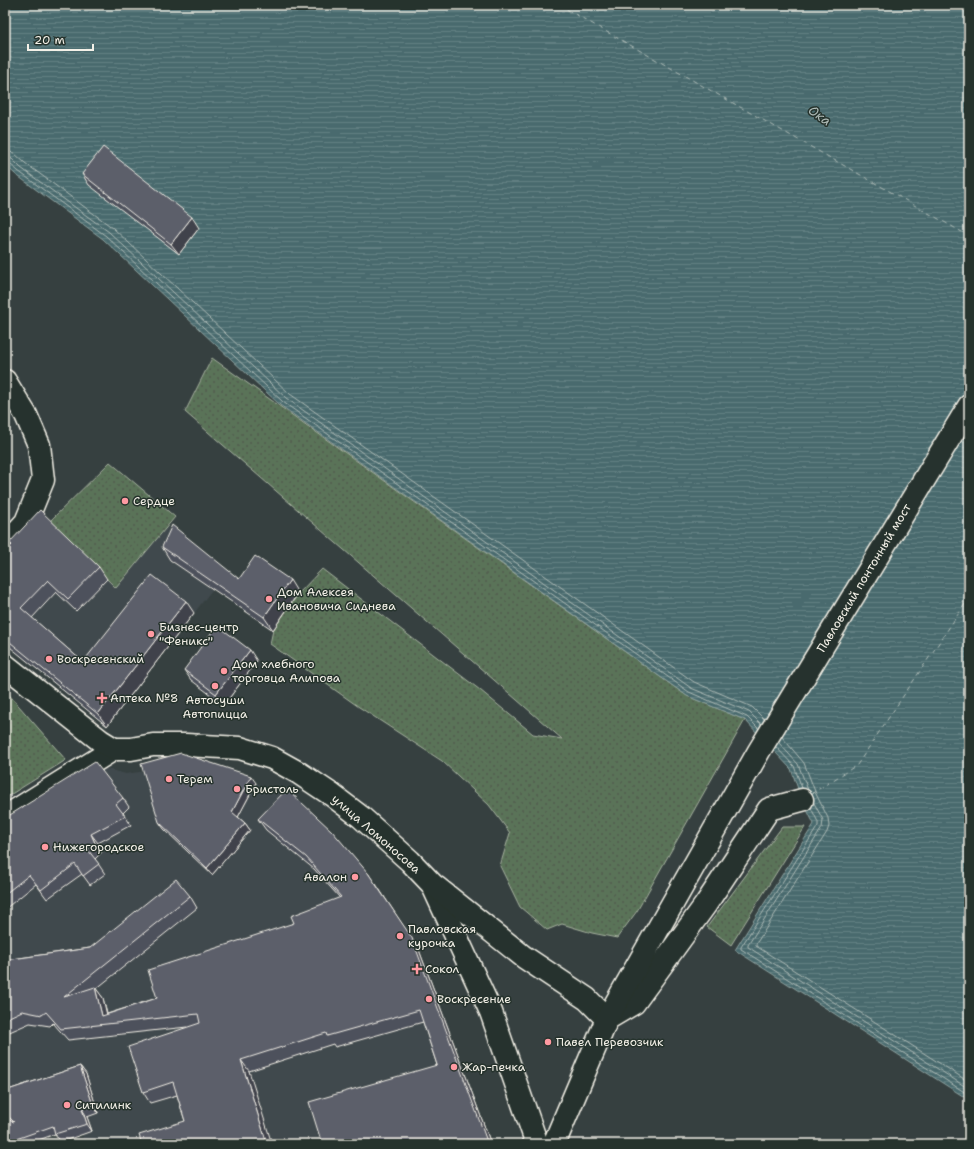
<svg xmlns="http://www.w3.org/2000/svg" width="974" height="1149" font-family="'Shantell Sans',sans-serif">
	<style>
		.built { fill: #41494d }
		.grass { fill: url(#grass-dots); stroke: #a7b2a0 }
		.water { fill: url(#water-rules); stroke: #8da19f }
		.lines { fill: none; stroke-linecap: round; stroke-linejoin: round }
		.shore { stroke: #afbbb7; stroke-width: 1 }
		.ferry { stroke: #afbbb7; stroke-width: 1; stroke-dasharray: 5 4; stroke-linecap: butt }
		.street-casing { stroke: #f4f1e8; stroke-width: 25 }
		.secondary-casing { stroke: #f4f1e8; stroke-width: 25 }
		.street { stroke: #26332d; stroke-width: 22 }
		.secondary { stroke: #26332d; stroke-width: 22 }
		.wall { fill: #4e515c; stroke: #f4f1e8 }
		.shaded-wall { fill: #40424b; stroke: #f4f1e8 }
		.building { fill: #5b5e6b; stroke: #f4f1e8 }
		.poi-dot { fill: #ff9aa2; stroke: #26332d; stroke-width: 1.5 }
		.labels { text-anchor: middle; stroke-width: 3; stroke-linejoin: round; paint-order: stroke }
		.poi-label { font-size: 12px; fill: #f4f1e8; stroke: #26332d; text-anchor: start }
		.street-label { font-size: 12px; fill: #f4f1e8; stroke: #26332d }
		.water-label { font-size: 13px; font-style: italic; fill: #afbbb7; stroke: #26332d }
	</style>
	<defs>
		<pattern id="grass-dots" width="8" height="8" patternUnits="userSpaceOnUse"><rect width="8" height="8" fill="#5a7358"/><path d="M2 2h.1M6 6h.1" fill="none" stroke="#515b4e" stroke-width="1.8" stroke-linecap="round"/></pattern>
		<pattern id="water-rules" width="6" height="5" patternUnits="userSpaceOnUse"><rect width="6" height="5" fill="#486b6e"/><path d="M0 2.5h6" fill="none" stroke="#638183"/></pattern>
	</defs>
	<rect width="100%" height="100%" fill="#364040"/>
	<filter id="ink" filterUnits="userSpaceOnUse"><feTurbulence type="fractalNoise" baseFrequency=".025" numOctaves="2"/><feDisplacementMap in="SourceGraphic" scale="8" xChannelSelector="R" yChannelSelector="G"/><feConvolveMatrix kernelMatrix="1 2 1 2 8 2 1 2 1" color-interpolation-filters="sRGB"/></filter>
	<g filter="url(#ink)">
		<!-- built -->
		<g class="built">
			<polygon points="49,522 116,588 167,527 225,573 107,726 5,644 5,569"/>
			<polygon points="99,767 126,774 146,771 256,783 283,795 339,842 376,884 419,950 450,1029 432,1035 467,1144 85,1144 82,1135 92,1131 87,1117 98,1113 5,1100 5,1034 30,1023 57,1027 95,1003 100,979 13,971 5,950 5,825"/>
		</g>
		<!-- grass -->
		<g class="grass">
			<polygon points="212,358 687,696 745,720 637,911 617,938 592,933 562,924 547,930 520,907 500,866 510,833 489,805 442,761 359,707 270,644 273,630 299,593 322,569 480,690 533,734 562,739 185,412"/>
			<polygon points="110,462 175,517 116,588 49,522"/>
			<polygon points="5,690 66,760 5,798"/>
			<polygon points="782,827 805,827 731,945 707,927"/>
		</g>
		<!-- water -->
		<polygon class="water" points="5,5 969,5 969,1100 735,950 814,824 802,800 791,769 745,720 687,696 280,405 103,239 15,174 5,165"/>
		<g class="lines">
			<!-- shore -->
			<g class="shore">
				<polyline points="5,151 14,153 25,163 113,228 290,394 694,682 752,707 764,719"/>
				<polyline points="5,157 12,159 21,168 109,232 286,398 691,688 749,712 761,724"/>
				<polyline points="5,162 9,163 18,171 106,236 283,402 689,692 747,717 759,729"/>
				<polyline points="782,737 804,763 816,794 828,818 829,826 827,832 756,944 756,946 969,1082"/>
				<polyline points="778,742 798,764 808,790"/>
				<polyline points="776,747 794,766 802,788"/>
				<polyline points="814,803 823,820 822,828 748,945 748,947 969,1089"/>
				<polyline points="811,808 818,822 818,826 741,947 741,949 969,1095"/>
			</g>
			<!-- ferry -->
			<g class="ferry">
				<polyline points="559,5 969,236"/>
				<polyline points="811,794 857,765 969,598"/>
			</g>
			<!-- street casing -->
			<g class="street-casing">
				<g id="street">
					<polyline points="5,381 26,415 39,445 43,480 26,522 5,545"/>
					<polyline points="5,817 114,749"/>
					<polyline points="607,1019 634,1003 706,904 769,809 802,800"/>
				</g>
			</g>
			<!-- secondary casing -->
			<g class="secondary-casing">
				<g id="secondary">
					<polyline points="5,665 101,741 114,749 131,749 153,745 186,745 240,748 272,758 299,773 332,795 361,817 410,861 432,884 491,1012 537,1144"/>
					<polyline points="436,887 524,957 587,999 607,1019"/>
					<polyline points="554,1144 607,1019 759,751 969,406"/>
				</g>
			</g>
			<!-- street -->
			<use href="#street" class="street"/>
			<!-- secondary -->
			<use href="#secondary" class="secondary"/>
		</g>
		<!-- wall -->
		<g class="wall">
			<polygon points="82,174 199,228 179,254 89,185"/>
			<polygon points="9,543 99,567 107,579 76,611 56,592 32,618 83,662 194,613 107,726 5,643 5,552 11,545"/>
			<polygon points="162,547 239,579 298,593 273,630 170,560"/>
			<polygon points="257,661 224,705 191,680 184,670"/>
			<polygon points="256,783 238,817 245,823 250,830 212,875 164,829 159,822"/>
			<polygon points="123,798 129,807 123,813 131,825 98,843 102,852 95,859 105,874 90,885 82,874 47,899 36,884 5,909 5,818"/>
			<polygon points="258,819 376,884 419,950 491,1144 322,1144 437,1065 423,1022 335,1047 333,1044 249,1071 185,1121 177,1095 150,1103 143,1092 187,1027 68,1040 53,1023 50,1026 30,1023 5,1034 5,960 90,948 190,896 197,908 96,989 103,998 107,1014 157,998 340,898 314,869 266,830"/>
			<polygon points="80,1066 86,1074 98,1113 87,1117 92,1131 61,1142 55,1134 28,1144 5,1144 5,1119 11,1121 5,1115 5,1091"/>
		</g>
		<!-- shaded-wall -->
		<g class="shaded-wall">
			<polygon points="192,217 199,228 179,254 171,244"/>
			<polygon points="290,580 298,593 273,630 264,617"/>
			<polygon points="186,601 194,613 107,726 98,714"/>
			<polygon points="250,650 257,661 224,705 216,694"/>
			<polygon points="251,776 256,783 237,819 232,812"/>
			<polygon points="245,823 250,830 212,875 207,868"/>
			<polygon points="91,834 98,843 102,852 95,843"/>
			<polygon points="368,873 419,950 491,1144 488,1144"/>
			<polygon points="95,987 103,998 109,1024 102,1016"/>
			<polygon points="241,1060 249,1071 272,1144 267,1144"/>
			<polygon points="80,1066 86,1074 98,1113 93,1105"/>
			<polygon points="82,1109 87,1117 92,1131 87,1124"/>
		</g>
		<!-- building -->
		<g class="building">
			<polygon points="103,147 192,217 171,244 82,174"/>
			<polygon points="40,510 99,567 68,599 48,580 21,608 83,662 152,575 186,601 98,714 5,638 5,552 12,545 9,543"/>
			<polygon points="172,525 239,579 255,556 290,580 264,617 162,547"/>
			<polygon points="217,625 250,650 216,694 184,670"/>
			<polygon points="181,753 251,776 232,812 245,823 207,868 159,822 141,764"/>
			<polygon points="95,762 123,798 116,804 125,816 91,834 95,843 88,850 99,864 83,876 75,864 41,890 29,875 5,894 5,818"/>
			<polygon points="287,789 332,831 368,873 412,938 488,1144 322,1144 309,1102 437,1065 419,1010 327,1036 326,1033 241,1060 267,1144 142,1144 139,1135 185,1121 173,1082 143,1092 128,1047 200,1023 198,1014 61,1029 46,1012 42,1015 22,1011 5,1019 5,960 90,948 176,879 190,896 64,997 95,987 102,1016 157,998 148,970 294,923 291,916 341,897 306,857 258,819"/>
			<polygon points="80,1066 93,1105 82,1109 87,1124 55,1134 53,1126 5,1143 5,1119 14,1122 5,1113 5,1091"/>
		</g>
	</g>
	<!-- markers -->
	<g class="poi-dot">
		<circle cx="125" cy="501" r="4"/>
		<circle cx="269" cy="599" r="4"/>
		<circle cx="151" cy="634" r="4"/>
		<circle cx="49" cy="659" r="4"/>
		<circle cx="224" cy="671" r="4"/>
		<circle cx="215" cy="686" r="4"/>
		<path d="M100 692h4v4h4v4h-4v4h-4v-4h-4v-4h4z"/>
		<circle cx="169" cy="779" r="4"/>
		<circle cx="237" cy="789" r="4"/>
		<circle cx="45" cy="847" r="4"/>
		<circle cx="355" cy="877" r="4"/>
		<circle cx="400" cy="936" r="4"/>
		<path d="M415 963h4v4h4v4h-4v4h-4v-4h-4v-4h4z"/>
		<circle cx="429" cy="999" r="4"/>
		<circle cx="548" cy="1042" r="4"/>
		<circle cx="454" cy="1067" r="4"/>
		<circle cx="67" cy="1105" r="4"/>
	</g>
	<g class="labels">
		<!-- poi labels -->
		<g class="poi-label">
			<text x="133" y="505">Сердце</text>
			<text x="277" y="596">Дом Алексея<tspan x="277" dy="14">Ивановича Сиднева</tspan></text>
			<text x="159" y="631">Бизнес-центр<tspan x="159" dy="14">"Феникс"</tspan></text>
			<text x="57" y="663">Воскресенский</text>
			<text x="232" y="668">Дом хлебного<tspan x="232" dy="14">торговца Алипова</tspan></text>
			<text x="110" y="702">Аптека №8</text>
			<text x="215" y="704" text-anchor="middle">Автосуши<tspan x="215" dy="14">Автопицца</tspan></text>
			<text x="177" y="783">Терем</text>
			<text x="245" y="793">Бристоль</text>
			<text x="53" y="851">Нижегородское</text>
			<text x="347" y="881" text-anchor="end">Авалон</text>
			<text x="408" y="933">Павловская<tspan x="408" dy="14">курочка</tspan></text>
			<text x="425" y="973">Сокол</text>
			<text x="437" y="1003">Воскресение</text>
			<text x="556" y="1046">Павел Перевозчик</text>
			<text x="462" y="1071">Жар-печка</text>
			<text x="75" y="1109">Ситилинк</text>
		</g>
		<!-- street labels -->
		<g class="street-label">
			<text transform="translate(864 578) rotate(-59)" y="4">Павловский понтонный мост</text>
			<text transform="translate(376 834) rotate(41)" y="4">улица Ломоносова</text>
		</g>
		<!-- water labels -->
		<g class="water-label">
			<text transform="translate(820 115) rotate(36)" y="5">Ока</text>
		</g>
	</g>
	<!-- margin -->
	<rect width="974" height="1149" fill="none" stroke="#26332d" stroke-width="20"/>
	<rect x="10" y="10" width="954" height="1129" fill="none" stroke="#f4f1e8" stroke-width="1.5" filter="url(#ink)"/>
	<!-- scale -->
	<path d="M28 44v6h65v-6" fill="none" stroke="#f4f1e8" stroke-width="2"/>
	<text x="34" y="44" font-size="12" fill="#f4f1e8" stroke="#26332d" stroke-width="3" paint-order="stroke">20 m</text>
</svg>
